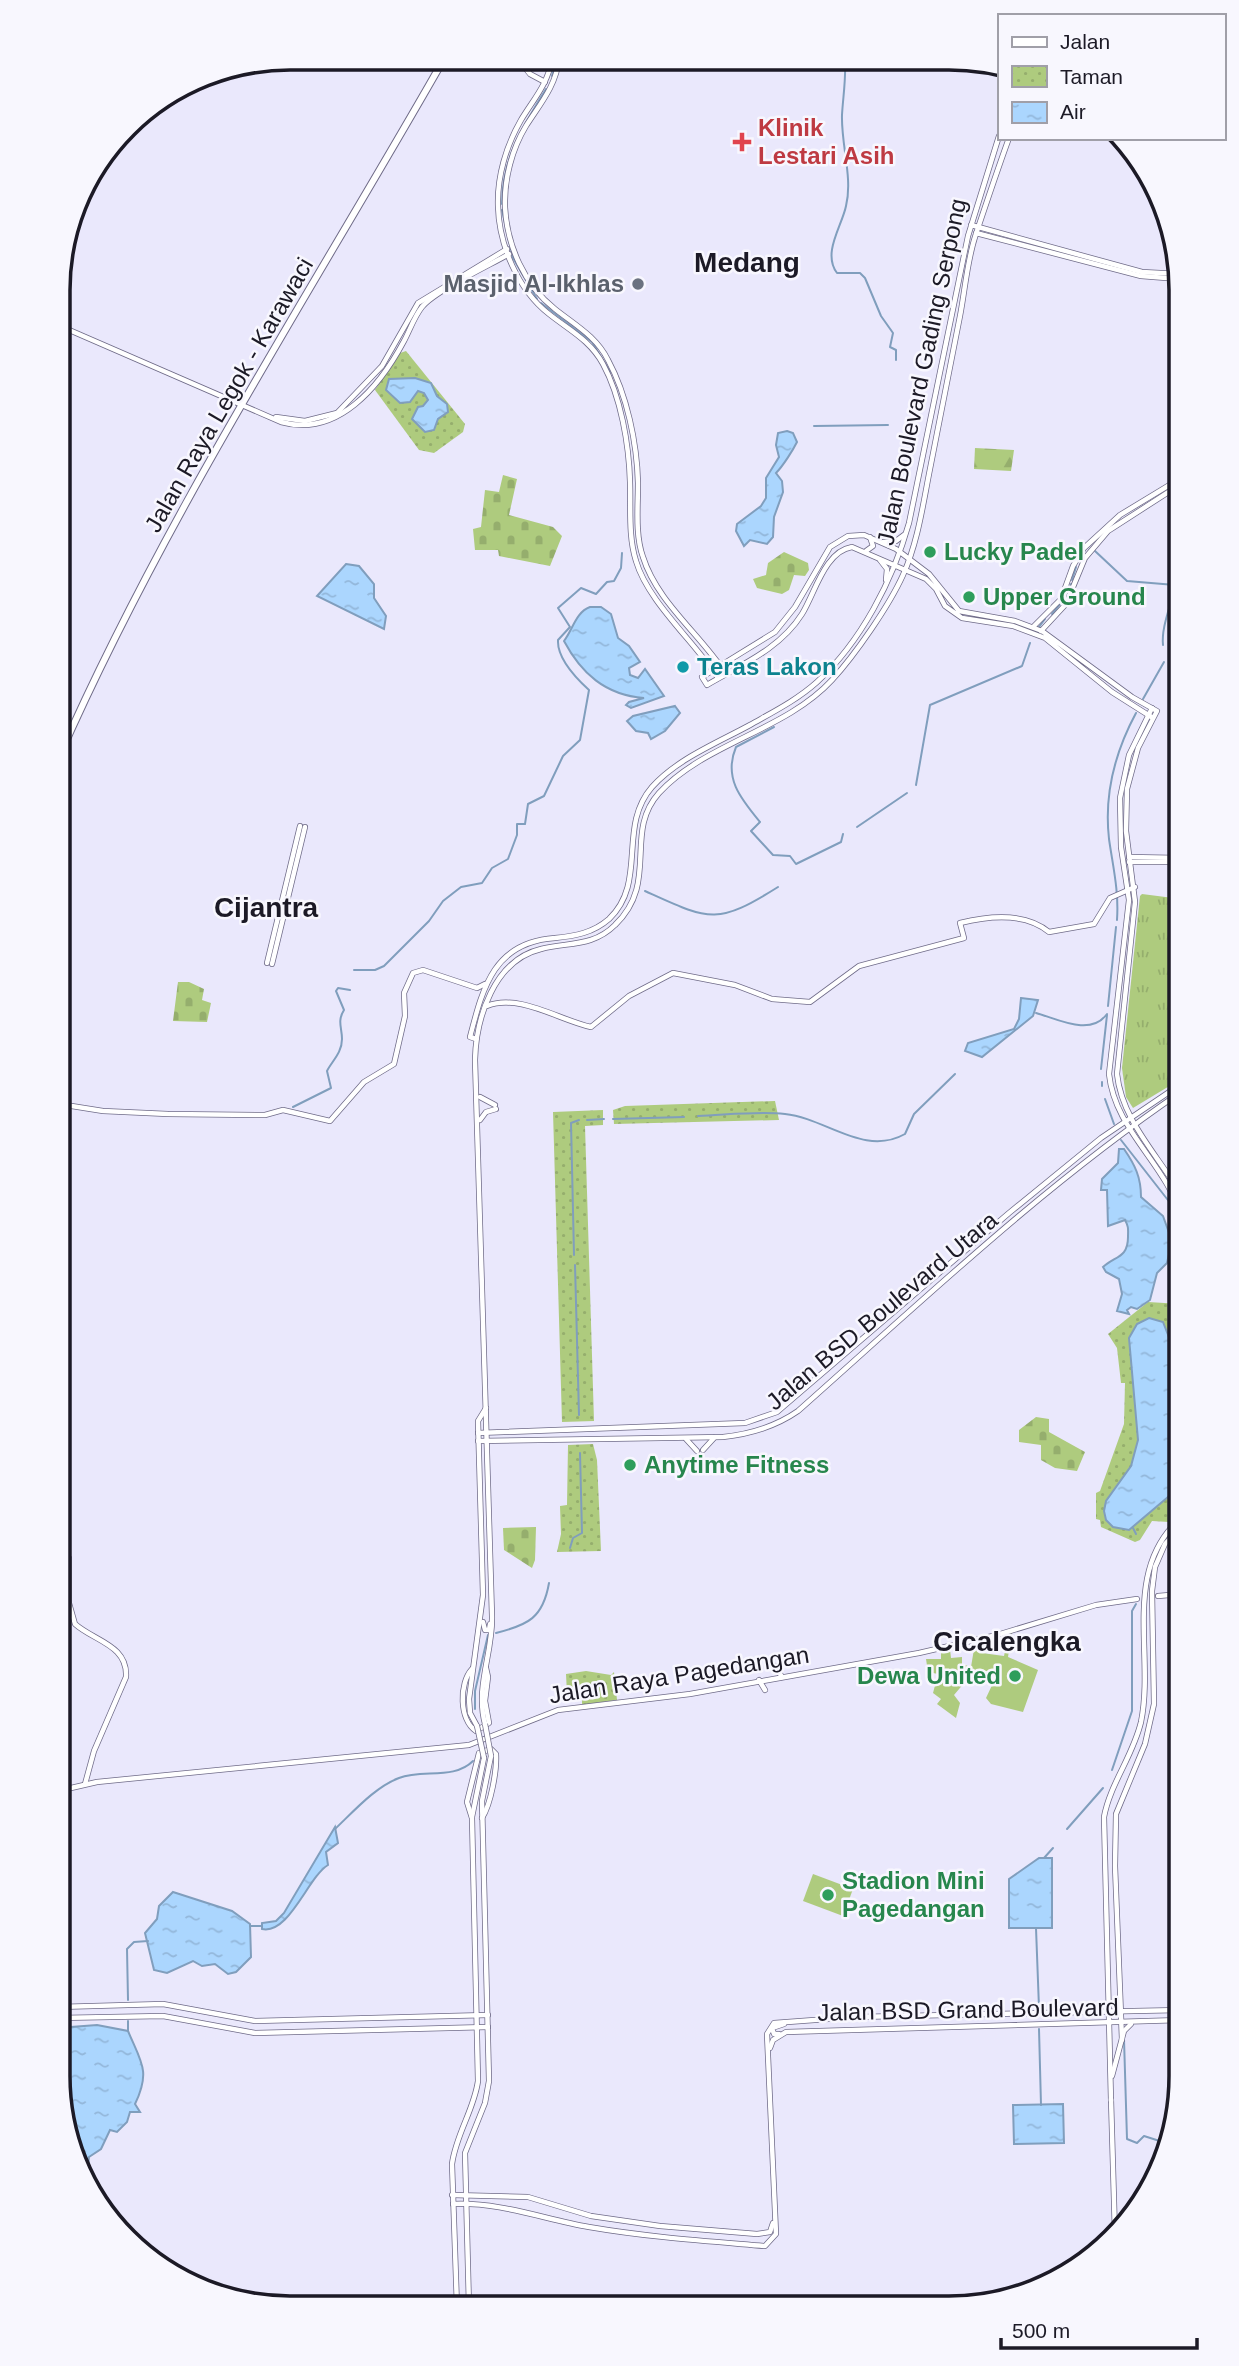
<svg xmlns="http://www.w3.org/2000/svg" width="1239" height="2366" font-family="Arial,sans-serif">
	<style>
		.grass { fill: url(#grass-tufts) }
		.forest { fill: url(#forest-firs) }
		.cemetery { fill: url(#cemetery-stones) }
		.park { fill: url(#park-dots) }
		.garden { fill: #aecb7e }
		.water { fill: url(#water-ripples); stroke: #809ebd; stroke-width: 2 }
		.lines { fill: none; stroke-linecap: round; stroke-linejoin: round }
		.stream { stroke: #809ebd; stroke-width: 2 }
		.secondary-casing { stroke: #6f6b88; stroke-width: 6 }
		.primary-casing { stroke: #6f6b88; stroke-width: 8 }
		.secondary { stroke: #fff; stroke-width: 4.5 }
		.primary { stroke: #fff; stroke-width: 6 }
		.secondary-bridge-casing { stroke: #6f6b88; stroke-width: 6; stroke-linecap: butt }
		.secondary-bridge { stroke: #fff; stroke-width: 4.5 }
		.health-dot { fill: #e0444e; stroke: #f8f7fe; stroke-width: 2.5 }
		.worship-dot { fill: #6b7280; stroke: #f8f7fe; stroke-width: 2.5 }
		.leisure-dot { fill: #2e9e5b; stroke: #f8f7fe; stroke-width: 2.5 }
		.culture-dot { fill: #0f9aa8; stroke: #f8f7fe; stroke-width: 2.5 }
		.labels { text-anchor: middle; stroke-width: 5; stroke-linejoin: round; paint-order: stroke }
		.health-label { font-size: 24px; font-weight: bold; fill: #be3a42; stroke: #f8f7fe; text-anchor: start }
		.worship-label { font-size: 24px; font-weight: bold; fill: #5b616d; stroke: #f8f7fe; text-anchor: end }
		.street-label { font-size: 24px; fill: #1c1a26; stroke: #f8f7fe }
		.leisure-label { font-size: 24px; font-weight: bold; fill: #27864d; stroke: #f8f7fe; text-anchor: start }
		.culture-label { font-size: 24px; font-weight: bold; fill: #0d838f; stroke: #f8f7fe; text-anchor: start }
		.quarter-label { font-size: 28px; font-weight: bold; fill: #1c1a26; stroke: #f8f7fe }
		.rim { fill: none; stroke: #1c1a26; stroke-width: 3.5 }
	</style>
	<defs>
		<pattern id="grass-tufts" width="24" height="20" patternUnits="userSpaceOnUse" patternTransform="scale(1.75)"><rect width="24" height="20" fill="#aecb7e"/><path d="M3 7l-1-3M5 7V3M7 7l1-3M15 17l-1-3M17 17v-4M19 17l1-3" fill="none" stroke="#95ae6d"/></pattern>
		<pattern id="forest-firs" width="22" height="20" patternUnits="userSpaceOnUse" patternTransform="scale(1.75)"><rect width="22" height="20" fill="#aecb7e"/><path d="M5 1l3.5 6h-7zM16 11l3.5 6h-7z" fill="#95ae6d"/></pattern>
		<pattern id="cemetery-stones" width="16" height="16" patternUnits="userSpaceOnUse" patternTransform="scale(1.75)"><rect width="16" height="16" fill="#aecb7e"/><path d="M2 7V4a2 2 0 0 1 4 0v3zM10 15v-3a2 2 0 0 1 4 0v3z" fill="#95ae6d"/></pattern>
		<pattern id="park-dots" width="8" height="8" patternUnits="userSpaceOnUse" patternTransform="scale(1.75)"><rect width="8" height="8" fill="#aecb7e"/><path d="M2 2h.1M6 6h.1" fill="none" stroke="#95ae6d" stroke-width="1.8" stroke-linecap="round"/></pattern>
		<pattern id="water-ripples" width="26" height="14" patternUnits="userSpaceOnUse" patternTransform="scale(1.75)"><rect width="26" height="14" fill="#abd6fe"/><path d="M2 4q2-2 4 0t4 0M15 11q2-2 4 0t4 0" fill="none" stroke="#93b7da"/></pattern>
	</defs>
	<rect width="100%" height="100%" fill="#eae8fc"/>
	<!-- grass -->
	<polygon class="grass" points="1142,894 1181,899 1181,1079 1133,1108 1126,1097 1122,1068 1140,896"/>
	<!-- forest -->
	<polygon class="forest" points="975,448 1014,450 1011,471 974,469"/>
	<!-- cemetery -->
	<g class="cemetery">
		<polygon points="503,475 517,479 509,515 553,527 562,536 550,566 499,556 498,550 475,550 473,529 481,527 485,490 499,492"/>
		<polygon points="784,552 808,563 809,570 805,576 794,575 789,590 782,594 757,588 753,579 766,575 768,563"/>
		<polygon points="178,982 189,982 204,989 202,1000 211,1003 207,1022 173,1021"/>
		<polygon points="1036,1417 1049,1419 1049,1432 1085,1452 1077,1471 1055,1468 1041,1460 1041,1445 1019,1442 1019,1430"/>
		<polygon points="536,1527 535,1560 532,1568 504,1550 503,1528"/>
	</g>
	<!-- park -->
	<g class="park">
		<polygon points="406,351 465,424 463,432 434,453 419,450 375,390 400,353"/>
		<polygon points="775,1101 779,1120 614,1124 613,1110 625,1106"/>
		<polygon points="603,1110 603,1125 585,1126 594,1421 562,1422 553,1112"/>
		<polygon points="1148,1302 1181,1304 1181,1511 1169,1522 1152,1521 1140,1540 1135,1542 1101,1527 1100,1520 1096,1519 1096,1493 1100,1491 1124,1424 1125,1383 1121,1383 1117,1348 1108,1334"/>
		<polygon points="593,1444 597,1460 601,1551 557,1552 561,1534 560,1506 567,1505 568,1445"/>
		<polygon points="586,1671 611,1675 614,1672 617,1700 582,1705 582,1695 567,1694 566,1674"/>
	</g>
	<!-- garden -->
	<g class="garden">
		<polygon points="1012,1632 1008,1657 1038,1670 1023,1712 991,1704 986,1698 994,1681 994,1674 983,1670 972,1671 968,1683 965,1682 954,1695 960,1703 956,1718 937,1704 941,1699 933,1693 938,1674 928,1672 926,1659 941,1659 941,1651 950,1649 951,1658 962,1657 962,1664 971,1667 975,1643 984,1641 982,1653 1004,1656 1009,1633"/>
		<polygon points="813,1874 853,1889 843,1916 803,1901"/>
	</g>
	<!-- water -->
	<g class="water">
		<polygon points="415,378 431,383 437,396 447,404 448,412 438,419 434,430 425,432 412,419 418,407 423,406 428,400 424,393 418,391 410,402 400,403 386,390 389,379"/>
		<path d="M787 431 793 433 797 442C793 450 783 466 776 473L782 481 783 492 774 517 773 537 767 544 750 540 744 546 736 531 737 524 761 506 766 498V478L779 457 776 445 778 433Z"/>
		<polygon points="346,564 359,566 374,584 374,598 386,616 384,629 317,596"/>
		<path d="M590 607H601L611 614 618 638 629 646 640 662 629 668 630 675 638 678 645 669 664 696 631 708 626 705 629 702 644 698C605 695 581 673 564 641 573 629 576 612 590 607Z"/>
		<polygon points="675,706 680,713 665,731 651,739 648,733 636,731 627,721 633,716"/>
		<polygon points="1021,998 1038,1000 1033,1016 982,1057 965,1051 968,1043 1014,1029 1019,1019"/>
		<path d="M1119 1149H1124C1135 1165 1141 1177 1141 1197L1163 1216 1172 1241 1167 1263 1157 1273 1150 1300 1137 1309 1131 1307 1127 1310 1129 1314 1117 1311 1122 1294 1119 1279 1106 1272 1103 1267C1115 1256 1128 1258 1128 1237 1128 1230 1129 1227 1125 1220L1108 1226 1107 1190H1101L1102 1179 1118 1163Z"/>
		<polygon points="1149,1318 1163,1322 1181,1368 1181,1486 1129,1530 1113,1527 1106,1520 1104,1511 1106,1501 1131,1466 1138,1440 1129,1338 1137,1324"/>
		<path d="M335 1827 338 1843 326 1852 328 1865C308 1877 289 1935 262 1929V1923L276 1921 284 1913Z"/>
		<polygon points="1039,1858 1052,1858 1052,1928 1009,1928 1009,1879"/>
		<polygon points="173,1892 232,1911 250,1924 251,1957 236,1972 228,1974 215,1964 202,1966 193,1961 167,1973 154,1970 145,1933 157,1919 159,1906"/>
		<path d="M97 2025 128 2031C141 2062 151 2071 135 2104L140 2112H130L127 2122 117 2132 110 2130 101 2149 89 2157 87 2176 70 2150 58 2076V2028Z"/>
		<polygon points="1063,2104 1064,2143 1014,2144 1013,2105"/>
	</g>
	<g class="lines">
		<!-- stream -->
		<g class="stream">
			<path d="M845 61C846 80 843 97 842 115 841 145 853 178 846 206 842 226 822 253 837 273H860L865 278 881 316 893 333 890 347 896 350V360"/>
			<polyline points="552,76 556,59"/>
			<path d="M502 204C502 158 523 127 546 89"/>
			<polyline points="502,210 513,258 537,299"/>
			<polyline points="541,303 592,342 610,372"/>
			<polyline points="814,426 888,425"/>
			<path d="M1095 551 1127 581 1175 585C1172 604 1161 626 1163 645"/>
			<polyline points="1072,580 1076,567"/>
			<polyline points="1069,588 1071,584"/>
			<polyline points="1052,614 1065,598"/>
			<polyline points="1039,627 1045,619"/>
			<polyline points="1143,699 1164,662"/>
			<path d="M774 727 736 747C723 778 741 799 760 822L751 831 773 855 790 856 796 864 841 842 843 834"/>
			<polyline points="916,785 930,705 1022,666 1030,643"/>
			<polyline points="857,827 907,793"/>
			<path d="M645 891C709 920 716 926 778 887"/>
			<path d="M1117 920C1119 891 1113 867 1109 839 1104 795 1115 752 1136 713"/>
			<path d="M354 970H375L384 966 429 921 443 901 461 887 482 883 492 868 508 859 517 835V824H525L528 804 544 796 563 756 580 740 589 690C577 679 557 658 558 640L570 627 558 608 581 588 596 594 607 582 614 581 621 568 622 553"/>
			<polyline points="1108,1006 1116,927"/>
			<path d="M1036 1013C1058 1019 1090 1037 1107 1014"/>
			<polyline points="1101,1069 1107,1015"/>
			<polyline points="1102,1082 1102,1086"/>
			<polyline points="1105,1099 1114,1124"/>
			<path d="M293 1107 331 1088 327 1071C332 1061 342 1053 342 1039 342 1028 337 1021 344 1010L336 991 338 988 350 990"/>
			<path d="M698 1116C726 1115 757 1111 785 1114 826 1118 864 1157 905 1134L914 1114 955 1074"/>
			<polyline points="613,1119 684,1117"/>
			<polyline points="587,1120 604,1119"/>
			<polyline points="1121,1140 1171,1204 1181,1291"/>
			<polyline points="574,1255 571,1123 579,1120"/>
			<polyline points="575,1265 579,1415"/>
			<polyline points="1133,1528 1136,1534"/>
			<polyline points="570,1548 573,1538 582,1533 580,1453"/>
			<path d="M496 1633C528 1625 543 1618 549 1583"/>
			<polyline points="475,1709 475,1691 488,1635"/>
			<polyline points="1112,1770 1132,1711 1132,1611 1136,1604"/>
			<path d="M335 1829C354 1811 375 1787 399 1778 423 1769 454 1780 473 1761"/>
			<polyline points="1067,1829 1103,1788"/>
			<polyline points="1044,1858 1053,1848"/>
			<polyline points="250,1926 262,1926"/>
			<polyline points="1036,1928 1039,2008"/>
			<polyline points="128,2000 127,1949 134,1942 148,1941"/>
			<polyline points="128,2021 128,2031"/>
			<polyline points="1039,2029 1041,2105"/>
			<polyline points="1124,2039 1127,2139 1137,2143 1144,2136 1169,2144"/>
		</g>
		<!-- secondary casing -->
		<g class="secondary-casing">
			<g id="secondary">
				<polyline points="518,59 530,74 545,82"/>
				<path d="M552 59C548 84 533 100 521 120 506 146 497 177 498 206 499 245 518 290 549 314 569 330 590 340 603 364 621 397 629 445 630 482 631 508 628 536 636 561 648 602 695 642 718 678"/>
				<path d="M559 59C556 86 540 104 526 126 512 149 504 179 505 207 507 245 524 285 555 309 575 325 596 336 608 360 627 395 637 443 638 483 638 507 635 535 643 557 657 602 701 635 726 674"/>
				<polyline points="971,225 1142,272 1179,274"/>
				<polyline points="976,233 1141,276 1179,279"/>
				<path d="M60 326 281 422C338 438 380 386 404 341 410 330 414 317 422 307 435 291 488 266 509 254"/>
				<polyline points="276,417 305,421 337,413 382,366 418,303 507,249"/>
				<polyline points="883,542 896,541 904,535"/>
				<polyline points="866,551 873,546 870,537"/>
				<polyline points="880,560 887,569 886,580"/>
				<polyline points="1033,627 1061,599 1073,566 1084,548 1120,515 1181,478"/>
				<polyline points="1041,631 1066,604 1085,558 1108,531 1181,484"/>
				<path d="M1152 708 1129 755 1120 798 1121 847 1129 900 1109 1074C1115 1131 1167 1164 1181 1217"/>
				<path d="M1153 718 1112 692 1045 638 1013 626 962 618 945 606 936 589 926 579 852 547C825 551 815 593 802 614 780 649 741 665 707 685L702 677 775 632 795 607 830 547 848 536 864 535 896 549 929 574 959 611 1015 621 1042 631 1132 697 1157 711 1138 748 1127 789 1126 831 1135 902 1117 1074C1122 1121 1159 1156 1181 1195"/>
				<polyline points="1129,857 1181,858"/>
				<polyline points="1129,862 1181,862"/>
				<polyline points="267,963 300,826"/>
				<polyline points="272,964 305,827"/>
				<path d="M487 1006C519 993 559 1020 591 1027L629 996 673 973 735 985 772 999 810 1002 859 966 964 938 960 923C988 916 1025 912 1049 932L1094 924 1110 898 1135 887"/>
				<path d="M476 1039 470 1037C483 987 494 942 555 938 575 936 593 933 609 919 648 882 617 827 652 787 677 759 717 743 750 725 773 712 797 700 817 682 861 642 893 580 909 523L968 236 999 136"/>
				<polyline points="480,1097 495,1105"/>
				<polyline points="59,1104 103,1111 168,1114 265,1115 283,1110 330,1121 364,1082 394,1064 405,1016 404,993 413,973 423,970 477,988 485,984"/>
				<polyline points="480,1120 486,1112 496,1109"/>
				<polyline points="478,1433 745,1423 777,1412 1009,1213 1101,1138 1181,1084"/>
				<polyline points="686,1439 697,1451"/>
				<path d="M478 1441 723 1437C751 1434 775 1427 798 1411 922 1301 1044 1185 1181 1092"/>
				<polyline points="703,1450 714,1438"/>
				<path d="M58 1554 69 1558V1603L75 1624C94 1641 128 1645 126 1677L94 1751 85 1784"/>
				<polyline points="1158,1596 1181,1594"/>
				<polyline points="483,1622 485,1630 489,1630 490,1624"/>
				<polyline points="775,1666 782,1677"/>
				<path d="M472 1669C459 1683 459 1720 476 1731L489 1723 485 1701 488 1677 486 1668"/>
				<polyline points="759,1680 765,1690"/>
				<path d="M485 1724C475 1687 493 1653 492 1616L475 1060C476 1018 494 960 541 949 568 942 593 947 615 925 660 882 623 833 659 793 705 743 785 731 832 680 855 655 889 606 903 575 918 542 923 504 930 469 940 418 950 367 960 316 965 290 967 262 975 237 986 204 997 171 1009 138"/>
				<polyline points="477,1726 470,1713 469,1699 483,1595 478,1421 486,1408"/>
				<polyline points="58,1791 97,1782 469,1745 558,1710 690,1694 919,1653 997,1635 1096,1605 1137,1599"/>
				<polyline points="472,1817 484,1758"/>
				<polyline points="58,2007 163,2004 255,2021 488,2015"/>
				<polyline points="58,2018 163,2016 255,2033 488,2027"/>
				<polyline points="779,2034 774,2034 772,2028 784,2024"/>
				<polyline points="1122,2040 1115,1866 1116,1814 1145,1744 1154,1704 1152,1591 1155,1567 1165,1544 1181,1527"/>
				<polyline points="770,2048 773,2040 786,2032 1181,2020"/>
				<polyline points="1112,2076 1124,2031 1131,2024"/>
				<polyline points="1111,2099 1115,2235"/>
				<path d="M1111 2101 1104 1817C1110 1784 1133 1756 1141 1722 1155 1654 1121 1570 1181 1518"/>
				<polyline points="452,2195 528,2197 591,2216 660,2226 757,2234 770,2232 773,2223"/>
				<path d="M453 2204C501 2202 543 2219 589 2227 647 2237 706 2241 765 2246L776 2234 767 2034 774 2023 855 2017 1181 2010"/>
				<path d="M457 2307 452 2164C456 2134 474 2110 478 2081L472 1818 467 1802 479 1753 491 1749 496 1754C497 1770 491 1804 482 1818"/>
				<polyline points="469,2307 465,2153 485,2103 489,2081 482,1801 491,1756"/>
			</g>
		</g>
		<!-- primary casing -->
		<g class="primary-casing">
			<path id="primary" d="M59 757C166 514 313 289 444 59"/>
		</g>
		<!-- secondary -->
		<use href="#secondary" class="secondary"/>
		<!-- primary -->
		<use href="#primary" class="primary"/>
		<!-- secondary-bridge casing -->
		<g class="secondary-bridge-casing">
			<g id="secondary-bridge">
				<polyline points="485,1724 491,1756"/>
				<polyline points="477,1726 484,1758"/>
			</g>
		</g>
		<!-- secondary-bridge -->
		<use href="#secondary-bridge" class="secondary-bridge"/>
	</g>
	<!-- markers -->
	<path class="health-dot" d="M738.5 131.5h7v7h7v7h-7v7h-7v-7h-7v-7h7z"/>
	<circle class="worship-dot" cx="638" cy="284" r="7"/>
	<g class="leisure-dot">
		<circle cx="930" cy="552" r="7"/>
		<circle cx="969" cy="597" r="7"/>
		<circle cx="630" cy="1465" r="7"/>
		<circle cx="1015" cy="1676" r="7"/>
		<circle cx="828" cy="1895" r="7"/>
	</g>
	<circle class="culture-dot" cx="683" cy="667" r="7"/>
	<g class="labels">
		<!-- health labels -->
		<g class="health-label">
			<text x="758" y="136">Klinik<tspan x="758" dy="28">Lestari Asih</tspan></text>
		</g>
		<!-- worship labels -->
		<g class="worship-label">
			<text x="624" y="292">Masjid Al-Ikhlas</text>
		</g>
		<!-- street labels -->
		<g class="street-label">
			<text transform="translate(922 372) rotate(-78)" y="8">Jalan Boulevard Gading Serpong</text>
			<text transform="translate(229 395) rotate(-60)" y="8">Jalan Raya Legok - Karawaci</text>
			<text transform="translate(882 1311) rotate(-40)" y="8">Jalan BSD Boulevard Utara</text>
			<text transform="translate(679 1675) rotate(-9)" y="8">Jalan Raya Pagedangan</text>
			<text transform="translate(968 2010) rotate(-1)" y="8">Jalan BSD Grand Boulevard</text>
		</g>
		<!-- leisure labels -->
		<g class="leisure-label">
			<text x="944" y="560">Lucky Padel</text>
			<text x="983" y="605">Upper Ground</text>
			<text x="644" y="1473">Anytime Fitness</text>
			<text x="1001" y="1684" text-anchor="end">Dewa United</text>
			<text x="842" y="1889">Stadion Mini<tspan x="842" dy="28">Pagedangan</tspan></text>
		</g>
		<!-- culture labels -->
		<g class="culture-label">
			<text x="697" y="675">Teras Lakon</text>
		</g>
		<!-- quarter labels -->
		<g class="quarter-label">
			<text x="747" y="272">Medang</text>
			<text x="266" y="917">Cijantra</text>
			<text x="1007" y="1651">Cicalengka</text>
		</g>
	</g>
	<!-- crop -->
	<path d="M0 0H1239V2366H0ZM290 70H949A220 220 0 0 1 1169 290V2076A220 220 0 0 1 949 2296H290A220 220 0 0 1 70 2076V290A220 220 0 0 1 290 70Z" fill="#f8f7fe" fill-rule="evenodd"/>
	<path class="rim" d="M290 70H949A220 220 0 0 1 1169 290V2076A220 220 0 0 1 949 2296H290A220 220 0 0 1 70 2076V290A220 220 0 0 1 290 70Z"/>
	<!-- legend -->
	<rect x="998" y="14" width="228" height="126" fill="#f8f7fe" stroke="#a09fa8" stroke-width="2"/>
	<rect x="1012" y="37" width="35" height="10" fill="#ffffff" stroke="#a09fa8" stroke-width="2"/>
	<text x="1060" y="49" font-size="21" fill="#1c1a26">Jalan</text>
	<rect x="1012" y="66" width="35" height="21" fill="url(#park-dots)" stroke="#a09fa8" stroke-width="2"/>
	<text x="1060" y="84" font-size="21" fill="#1c1a26">Taman</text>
	<rect x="1012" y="102" width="35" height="21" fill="url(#water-ripples)" stroke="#a09fa8" stroke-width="2"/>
	<text x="1060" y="119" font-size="21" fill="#1c1a26">Air</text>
	<!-- scale -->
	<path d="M1001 2338v10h196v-10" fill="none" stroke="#1c1a26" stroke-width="3.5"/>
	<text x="1012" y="2338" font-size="21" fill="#1c1a26" stroke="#f8f7fe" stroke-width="5" paint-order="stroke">500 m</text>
</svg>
